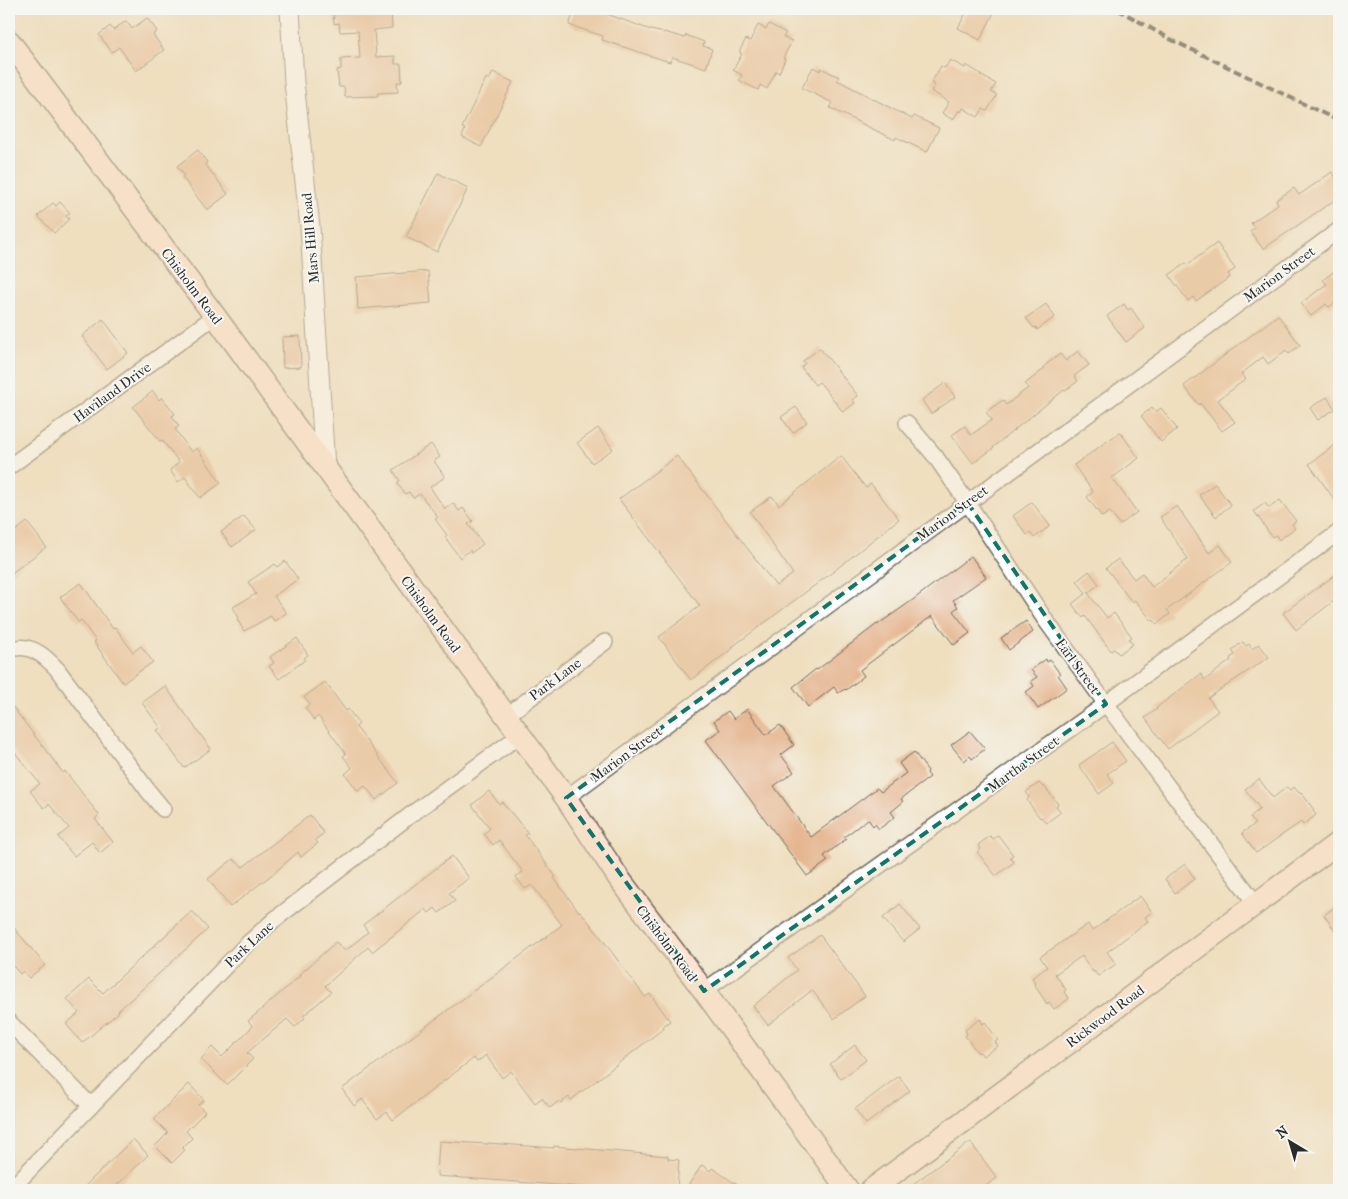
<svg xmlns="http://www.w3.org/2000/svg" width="1348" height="1199" font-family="'IM FELL French Canon',serif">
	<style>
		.building { fill: #e5b48d }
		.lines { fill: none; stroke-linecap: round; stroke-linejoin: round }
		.minor-casing { stroke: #706a5f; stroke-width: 18 }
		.tertiary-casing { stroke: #706a5f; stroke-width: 21 }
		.secondary-casing { stroke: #706a5f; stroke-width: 24 }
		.minor { stroke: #fff; stroke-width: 15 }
		.tertiary { stroke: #fff; stroke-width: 19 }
		.secondary { stroke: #fee3d2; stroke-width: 21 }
		.rail { stroke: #2b2b2b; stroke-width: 4; stroke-dasharray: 8 4; stroke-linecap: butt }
		.marked { fill: none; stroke: #0f766e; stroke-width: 4; stroke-dasharray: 10 6; stroke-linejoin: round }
		.labels { text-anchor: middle; stroke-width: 4; stroke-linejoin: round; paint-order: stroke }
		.street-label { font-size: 14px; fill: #2b2b2b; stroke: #f6f6f2 }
	</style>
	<rect width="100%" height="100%" fill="#f6f6f2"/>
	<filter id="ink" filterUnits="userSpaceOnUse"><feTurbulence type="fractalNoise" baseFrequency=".02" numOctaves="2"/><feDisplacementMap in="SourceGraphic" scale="10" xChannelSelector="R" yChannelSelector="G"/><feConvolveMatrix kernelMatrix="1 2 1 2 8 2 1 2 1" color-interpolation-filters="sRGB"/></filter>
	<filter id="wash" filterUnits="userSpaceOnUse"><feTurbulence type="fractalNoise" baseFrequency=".0096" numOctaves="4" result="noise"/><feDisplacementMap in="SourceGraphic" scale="20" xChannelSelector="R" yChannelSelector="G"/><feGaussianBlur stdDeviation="1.12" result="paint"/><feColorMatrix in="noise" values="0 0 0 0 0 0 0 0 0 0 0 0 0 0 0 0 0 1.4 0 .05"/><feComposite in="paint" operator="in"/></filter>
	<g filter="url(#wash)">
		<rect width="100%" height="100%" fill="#efdfbf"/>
		<g id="blocks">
			<!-- building -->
			<g class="building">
				<polygon points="333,9 391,9 392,28 374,30 376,57 395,56 395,64 401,64 402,82 397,82 398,92 378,93 378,96 345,97 344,87 339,87 337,70 341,69 341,59 360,58 358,31 340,32 339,23 334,24"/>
				<polygon points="575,9 606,9 604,13 651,30 664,33 664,32 685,38 686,35 704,42 703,46 712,49 706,68 672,57 670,62 602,40 603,36 569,25"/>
				<polygon points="968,9 996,9 980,40 958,28"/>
				<polygon points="147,18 157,31 153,35 164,50 136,71 119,47 112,52 99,35 110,26 113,30 126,21 132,29"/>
				<polygon points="769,24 786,33 783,37 792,41 783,58 785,59 779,73 776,71 767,89 760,85 758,90 739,80 742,75 733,70 742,54 740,53 740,50 746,39 750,41 758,25 766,29"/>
				<polygon points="950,60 965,68 966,65 981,74 980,75 996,84 991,92 997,95 987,111 983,109 978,117 963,108 961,112 959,110 953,120 942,113 949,102 931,91 935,85 931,83 941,66 945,68"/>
				<polygon points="813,67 820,71 821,68 839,77 837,80 912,119 914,116 939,128 927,152 896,137 895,140 830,108 833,103 802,88"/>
				<polygon points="493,72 513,82 481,147 462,137 465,129 462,128 486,78 489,80"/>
				<polygon points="198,150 207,162 205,164 228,194 207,210 182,177 184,175 177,166"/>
				<polygon points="1332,172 1339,182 1339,197 1263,249 1250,231 1255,228 1251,223 1278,204 1276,200 1294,188 1299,195"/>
				<polygon points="438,173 468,188 437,252 406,237"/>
				<polygon points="60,202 70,213 66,216 69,219 54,233 38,216 53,203 56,206"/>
				<polygon points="1217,243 1235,269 1228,274 1230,277 1196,301 1193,297 1188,301 1169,275 1186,263 1187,265"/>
				<polygon points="428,271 431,303 358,309 356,277"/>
				<polygon points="1333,272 1337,277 1339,275 1339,300 1329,307 1326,304 1311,316 1301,303 1327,284 1323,280"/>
				<polygon points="1046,304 1055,317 1037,330 1036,327 1034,328 1026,318"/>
				<polygon points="1124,304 1128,310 1131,308 1145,328 1126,342 1107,316"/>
				<polygon points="1278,315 1300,345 1289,354 1286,350 1268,364 1263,357 1241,374 1246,379 1218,400 1235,422 1222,431 1200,403 1199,405 1184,386"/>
				<polygon points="103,319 128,353 107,369 82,336"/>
				<polygon points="300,336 301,367 283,368 282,337"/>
				<polygon points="820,348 858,396 852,400 855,403 843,412 822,385 819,382 815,385 801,367 805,363 803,361"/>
				<polygon points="1078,351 1089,365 1074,376 1078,381 1065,391 1064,390 993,447 994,448 973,463 952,435 965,426 971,435 992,420 986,412 1003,400 1006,405 1028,388 1025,384 1045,368 1043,367 1060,354 1066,361"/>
				<polygon points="945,383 955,397 931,414 922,400"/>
				<polygon points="153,391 159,400 162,397 175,414 172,416 179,426 175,429 191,452 197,448 221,483 200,498 185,477 178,482 170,470 179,462 162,440 160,441 133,407"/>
				<polygon points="1327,397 1335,409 1318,420 1310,408"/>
				<polygon points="796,407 807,422 793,433 781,417"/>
				<polygon points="1152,408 1155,412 1161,408 1177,429 1161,442 1141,416"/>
				<polygon points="598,428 613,449 592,463 577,443"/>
				<polygon points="1120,432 1139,458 1112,478 1137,512 1120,525 1110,512 1102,517 1087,497 1093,492 1074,465"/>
				<polygon points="1339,442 1339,506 1309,464"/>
				<polygon points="431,444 440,457 434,461 445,477 430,487 445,509 453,503 459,511 463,508 473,521 468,524 483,544 471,553 470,550 460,558 445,537 447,535 435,519 438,517 420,494 413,498 409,492 405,494 397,483 400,481 393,470"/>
				<polygon points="677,456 776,586 793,574 750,512 772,496 779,505 841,456 866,488 871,484 899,519 834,571 732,647 733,648 691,680 659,637 700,606 619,499"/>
				<polygon points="1215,484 1231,505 1216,517 1199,495"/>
				<polygon points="1280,500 1296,521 1292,524 1295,528 1279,540 1276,535 1272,537 1254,511 1265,503 1269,508"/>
				<polygon points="1032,502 1050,526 1034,538 1030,532 1027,535 1013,516"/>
				<polygon points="1177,506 1209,553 1220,545 1232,562 1167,610 1170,614 1157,624 1153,620 1152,621 1135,600 1132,602 1106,568 1118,559 1134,579 1142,573 1152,587 1188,559 1160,517"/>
				<polygon points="244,516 256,530 232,547 221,532"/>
				<polygon points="27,522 46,547 9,575 9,536"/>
				<polygon points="971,556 986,577 953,600 958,607 953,611 970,633 954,645 932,616 860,670 864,676 846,690 845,689 838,693 834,687 808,707 793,687 816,669 817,670 877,624 877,625 910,602"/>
				<polygon points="285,561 298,579 274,596 286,613 274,621 271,616 244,631 237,619 239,618 233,607 256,594 248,582 275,564 277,567"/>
				<polygon points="1089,571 1099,584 1088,593 1107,618 1114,613 1132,637 1129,639 1133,644 1119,654 1114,649 1111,651 1085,616 1083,618 1072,604 1086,593 1077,581"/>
				<polygon points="1339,572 1339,597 1296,630 1283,613"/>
				<polygon points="81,583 113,629 115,627 133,652 141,646 153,662 123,683 94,642 96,641 81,620 78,622 60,597"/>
				<polygon points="1026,621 1033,632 1009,650 1001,638"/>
				<polygon points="297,638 308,655 304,658 305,660 279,679 269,666 274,663 270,657"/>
				<polygon points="1243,642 1246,646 1249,644 1252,649 1259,644 1269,657 1208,698 1218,711 1168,749 1145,718 1157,709 1156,708 1201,674 1205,680 1231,660 1230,658 1235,655 1232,650"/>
				<polygon points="1046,659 1047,662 1050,660 1060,674 1058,675 1067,688 1038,709 1026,692 1034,686 1031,681 1037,677 1031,670"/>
				<polygon points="325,682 346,711 348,709 359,724 356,727 398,783 376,800 365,786 358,791 345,774 352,768 343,756 346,754 318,716 314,720 305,708 310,704 304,697"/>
				<polygon points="165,686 211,749 184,768 157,730 161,728 142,703"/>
				<polygon points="9,702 63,773 65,771 99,815 95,819 113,842 100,853 92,842 74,856 58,837 69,828 49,804 44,808 30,791 40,784 9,745"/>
				<polygon points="747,709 766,735 780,725 794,745 781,755 794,772 774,786 811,837 877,788 881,792 906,773 899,763 914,752 928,771 927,773 930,777 901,799 903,802 891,812 895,817 879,829 875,824 873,826 868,819 844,837 846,839 824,856 828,861 807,876 706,740 720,730 714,721 728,711 734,719"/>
				<polygon points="970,731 985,749 972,759 970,756 964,761 951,745"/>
				<polygon points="1112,742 1126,761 1107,774 1114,783 1099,794 1079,765"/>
				<polygon points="1259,779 1273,798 1287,787 1290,790 1294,787 1299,793 1301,792 1314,810 1313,811 1316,815 1303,825 1301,822 1256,853 1242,833 1255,824 1250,817 1260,809 1245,789"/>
				<polygon points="1039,783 1043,787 1044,786 1058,804 1056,806 1061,812 1046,823 1041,817 1040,818 1027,800 1029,797 1026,792"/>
				<polygon points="489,791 499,804 502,802 528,833 525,835 556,877 554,878 579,912 580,911 602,939 645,997 650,994 670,1021 663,1026 664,1028 571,1100 569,1097 561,1103 559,1101 550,1108 542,1098 535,1103 511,1071 502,1078 486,1055 477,1062 474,1058 393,1120 387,1112 377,1119 362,1099 354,1106 342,1089 562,925 532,885 525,889 516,877 523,872 499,840 493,845 484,834 490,828 472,805"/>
				<polygon points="310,815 324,833 315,840 318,843 301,857 298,852 274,873 230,907 208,879 233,859 243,867"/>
				<polygon points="998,835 1013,855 1010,857 1014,862 996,876 977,852 981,849 978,845 990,836 993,839"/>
				<polygon points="452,856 469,878 449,893 455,901 439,913 435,908 429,913 426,909 372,952 368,947 325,986 331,992 303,1016 305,1018 295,1027 287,1019 247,1053 253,1059 227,1085 201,1059 212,1047 222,1057 253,1026 248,1021 300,976 299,975 336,942 345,951 368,932 363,925"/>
				<polygon points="1185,864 1195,879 1175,893 1165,879"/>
				<polygon points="1140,896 1152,912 1145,917 1148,921 1107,952 1116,964 1098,976 1094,971 1093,972 1082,956 1055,974 1066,990 1064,992 1069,999 1054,1009 1049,1002 1047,1004 1034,984 1035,983 1032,978 1047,967 1040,957 1088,924 1092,931"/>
				<polygon points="900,904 920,929 903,942 883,918"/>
				<polygon points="1339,904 1339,937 1324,915"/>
				<polygon points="192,911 208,929 118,1011 119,1012 82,1043 66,1024 79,1013 67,999 89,979 103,993"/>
				<polygon points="9,922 45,965 29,978 23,971 20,974 9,961"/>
				<polygon points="820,935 865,996 834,1019 812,990 768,1025 753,1006 797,970 788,958"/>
				<polygon points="980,1019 983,1024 985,1022 998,1040 995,1042 998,1046 983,1056 980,1052 978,1053 965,1036 967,1034 965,1030"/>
				<polygon points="855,1045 866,1060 841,1079 830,1064"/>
				<polygon points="899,1076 910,1091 866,1124 855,1109"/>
				<polygon points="189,1084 204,1100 198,1105 205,1112 186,1131 192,1138 182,1148 185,1150 172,1163 155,1146 168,1133 154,1119"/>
				<polygon points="133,1139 148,1155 112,1190 81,1190"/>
				<polygon points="439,1141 488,1144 488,1143 554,1148 554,1146 668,1156 668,1159 679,1160 677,1190 624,1190 437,1176"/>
				<polygon points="970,1142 997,1178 980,1190 905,1190"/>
				<polygon points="702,1165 710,1171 712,1168 745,1190 685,1190"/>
			</g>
		</g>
	</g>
	<g filter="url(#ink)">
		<use href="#blocks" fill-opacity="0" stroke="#706a5f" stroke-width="1"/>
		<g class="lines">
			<!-- minor casing -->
			<g class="minor-casing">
				<g id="minor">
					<polyline points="907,423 935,456 967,502 1044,618 1106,704 1256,904"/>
					<polyline points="9,467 215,316"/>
					<path d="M9 650C29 642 44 655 57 669L149 792 163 809"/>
					<polyline points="506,716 605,642"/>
					<polyline points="566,798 1339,230"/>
					<polyline points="704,991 1106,704 1339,532"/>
					<polyline points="9,1022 91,1106"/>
					<polyline points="10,1190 245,946 274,920 417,810 520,735"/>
				</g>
			</g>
			<!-- tertiary casing -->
			<g class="tertiary-casing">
				<polyline id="tertiary" points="290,9 294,82 310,227 325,468"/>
			</g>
			<!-- secondary casing -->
			<g class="secondary-casing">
				<g id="secondary">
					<polyline points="9,41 215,316 566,798 618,877 704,991 848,1190"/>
					<polyline points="871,1190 1339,842"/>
				</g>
			</g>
			<!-- minor -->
			<use href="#minor" class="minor"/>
			<!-- tertiary -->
			<use href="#tertiary" class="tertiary"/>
			<!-- secondary -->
			<use href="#secondary" class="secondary"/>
			<!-- rail -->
			<polyline class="rail" points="1117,9 1170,39 1339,121"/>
		</g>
	</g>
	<!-- marked area -->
	<path d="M0 0H1348V1199H0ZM967 502 1106 704 704 991 566 798Z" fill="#efdfbf" fill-opacity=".55" fill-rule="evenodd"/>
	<path class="marked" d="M967 502 1106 704 704 991 566 798Z"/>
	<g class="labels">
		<!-- street labels -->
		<g class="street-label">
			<text transform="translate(310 238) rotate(-95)" y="5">Mars Hill Road</text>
			<text transform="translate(1279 274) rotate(-36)" y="5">Marion Street</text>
			<text transform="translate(192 286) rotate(53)" y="5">Chisholm Road</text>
			<text transform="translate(112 392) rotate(-36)" y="5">Haviland Drive</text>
			<text transform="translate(952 513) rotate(-36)" y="5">Marion Street</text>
			<text transform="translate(431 614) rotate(54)" y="5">Chisholm Road</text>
			<text transform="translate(1078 666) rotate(54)" y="5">Earl Street</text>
			<text transform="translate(555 679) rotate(-37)" y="5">Park Lane</text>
			<text transform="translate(626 754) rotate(-36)" y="5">Marion Street</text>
			<text transform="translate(1023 764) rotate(-36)" y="5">Martha Street</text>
			<text transform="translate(667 943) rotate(53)" y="5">Chisholm Road</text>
			<text transform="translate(249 944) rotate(-43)" y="5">Park Lane</text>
			<text transform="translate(1105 1016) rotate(-37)" y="5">Rickwood Road</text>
		</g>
	</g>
	<!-- margin -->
	<rect width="1348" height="1199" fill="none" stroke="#f6f6f2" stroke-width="30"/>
	<!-- north arrow -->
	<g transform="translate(1290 1142) rotate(322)" stroke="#f6f6f2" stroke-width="4" paint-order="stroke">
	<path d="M0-4L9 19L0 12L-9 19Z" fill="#2b2b2b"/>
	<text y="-8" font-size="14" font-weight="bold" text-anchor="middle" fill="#2b2b2b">N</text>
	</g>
</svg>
